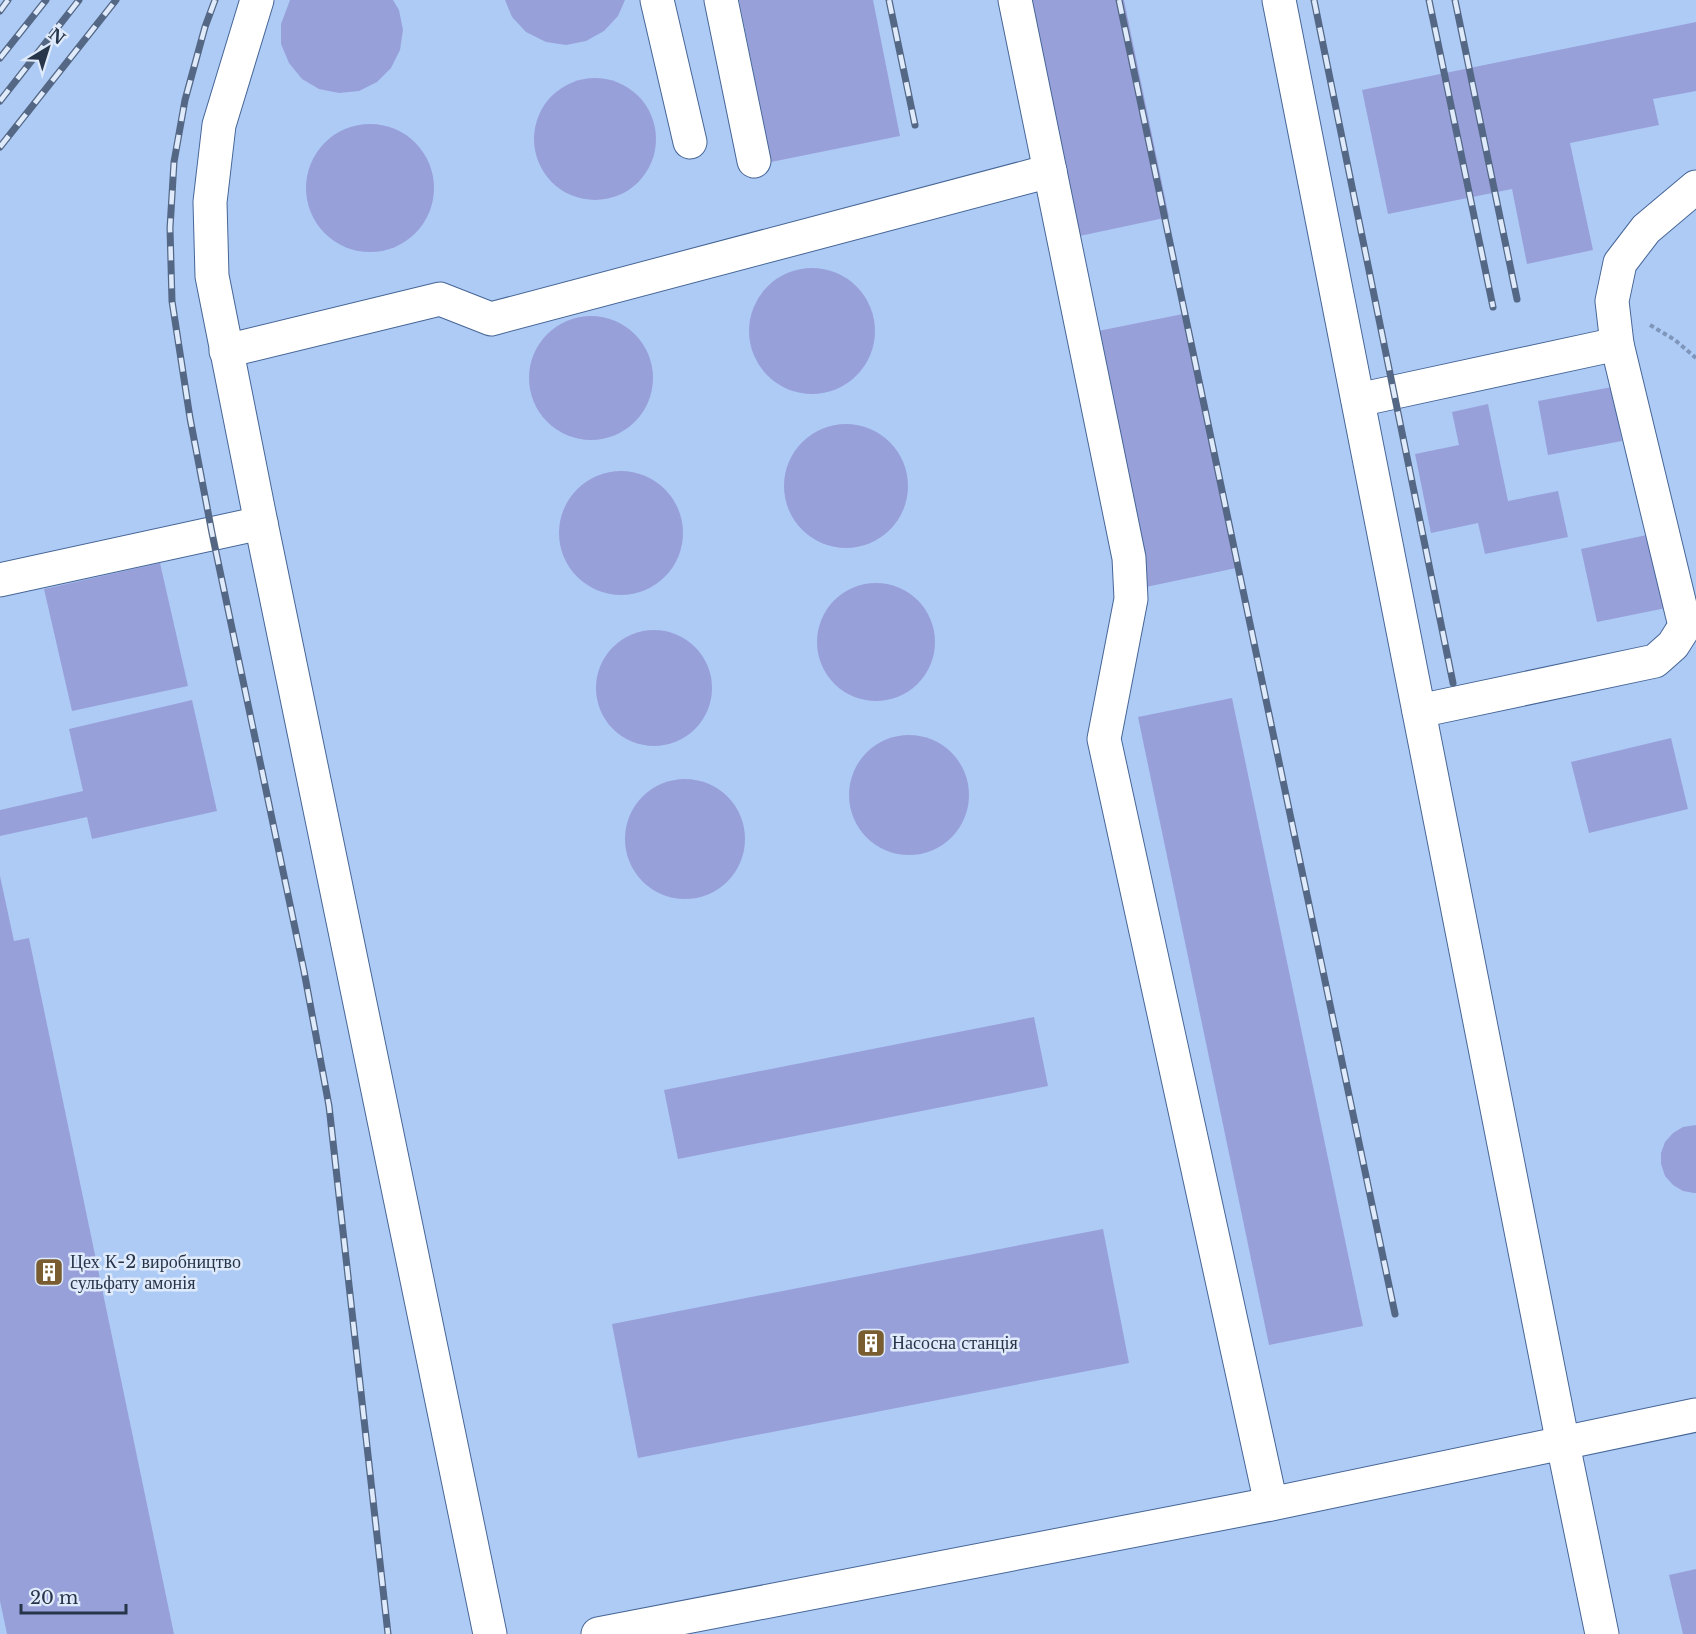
<svg xmlns="http://www.w3.org/2000/svg" width="1696" height="1634" font-family="'Libre Baskerville',serif">
	<style>
		.building { fill: #98a0da }
		.lines { fill: none; stroke-linecap: round; stroke-linejoin: round }
		.minor-casing { stroke: #466696; stroke-width: 35 }
		.path { stroke: #7f96ba; stroke-width: 4; stroke-dasharray: 4.5 3; stroke-linecap: butt }
		.minor { stroke: #fff; stroke-width: 33 }
		.rail-casing { stroke: #546885; stroke-width: 7 }
		.rail { stroke: #dfeafb; stroke-width: 4.5; stroke-dasharray: 14; stroke-linecap: butt }
		.labels { text-anchor: middle; stroke-width: 5; stroke-linejoin: round; paint-order: stroke }
		.poi-label { font-size: 18px; fill: #27354b; stroke: #dfeafb; text-anchor: start }
	</style>
	<rect width="100%" height="100%" fill="#aecbf6"/>
	<!-- building -->
	<g class="building">
		<polygon points="290,0 393,0 399,10 403,30 400,50 391,68 377,82 359,91 339,93 319,89 302,79 289,63 281,44 281,24"/>
		<polygon points="505,0 625,0 618,16 604,31 586,41 566,45 546,42 526,32 512,17"/>
		<polygon points="739,0 873,0 900,136 771,162"/>
		<polygon points="1026,0 1124,0 1169,217 1075,237"/>
		<polygon points="1696,22 1696,91 1653,99 1659,125 1570,143 1593,250 1527,264 1512,189 1388,214 1362,90"/>
		<circle cx="595" cy="139" r="61"/>
		<circle cx="370" cy="188" r="64"/>
		<circle cx="812" cy="331" r="63"/>
		<polygon points="1188,313 1241,567 1146,587 1093,332"/>
		<circle cx="591" cy="378" r="62"/>
		<polygon points="1612,387 1622,441 1548,455 1538,401"/>
		<polygon points="1488,404 1508,501 1558,491 1568,537 1485,554 1478,523 1431,533 1415,454 1459,445 1452,412"/>
		<circle cx="846" cy="486" r="62"/>
		<circle cx="621" cy="533" r="62"/>
		<polygon points="1656,533 1671,607 1597,622 1581,549"/>
		<polygon points="160,563 188,686 72,711 44,589"/>
		<circle cx="876" cy="642" r="59"/>
		<circle cx="654" cy="688" r="58"/>
		<polygon points="1232,698 1363,1326 1269,1345 1138,717"/>
		<polygon points="192,700 217,811 92,839 87,817 0,836 0,810 83,791 69,729"/>
		<circle cx="909" cy="795" r="60"/>
		<polygon points="1671,738 1688,809 1589,833 1571,762"/>
		<circle cx="685" cy="839" r="60"/>
		<polygon points="0,876 14,941 29,938 174,1634 7,1634 0,1601"/>
		<polygon points="1034,1017 1048,1086 678,1159 664,1090"/>
		<polygon points="1696,1125 1696,1193 1694,1193 1683,1191 1673,1185 1665,1176 1661,1164 1661,1153 1665,1142 1673,1133 1683,1127"/>
		<polygon points="1103,1229 1129,1363 638,1458 612,1324"/>
		<polygon points="1696,1569 1696,1634 1683,1634 1669,1575"/>
	</g>
	<g class="lines">
		<!-- minor casing -->
		<g class="minor-casing">
			<g id="minor">
				<polyline points="257,0 219,125 210,202 212,276 261,523 490,1634"/>
				<polyline points="657,0 690,142"/>
				<polyline points="721,0 754,161"/>
				<polyline points="1015,0 1129,558 1131,599 1104,739 1271,1504"/>
				<polyline points="1279,0 1563,1444 1602,1634"/>
				<polyline points="226,351 440,299 491,319 1050,171"/>
				<polyline points="1358,400 1617,344"/>
				<polyline points="0,580 261,523"/>
				<polyline points="1419,711 1655,661 1673,645 1685,626 1617,344 1612,301 1620,263 1646,229 1696,187"/>
				<polyline points="598,1634 1271,1504 1696,1415"/>
			</g>
		</g>
		<!-- path -->
		<polyline class="path" points="1650,325 1675,340 1696,358"/>
		<!-- minor -->
		<use href="#minor" class="minor"/>
		<!-- rail casing -->
		<g class="rail-casing">
			<g id="rail">
				<polyline points="215,0 205,27 185,100 174,162 170,228 172,301 190,418 212,533 304,971 329,1106 388,1634"/>
				<polyline points="889,0 915,125"/>
				<polyline points="1119,0 1395,1314"/>
				<polyline points="1314,0 1453,683"/>
				<polyline points="1429,0 1493,307"/>
				<polyline points="1455,0 1517,299"/>
				<polyline points="0,11 8,0"/>
				<polyline points="0,58 46,0"/>
				<polyline points="0,101 79,0"/>
				<polyline points="0,147 116,0"/>
			</g>
		</g>
		<!-- rail -->
		<use href="#rail" class="rail"/>
	</g>
	<!-- icons -->
	<defs>
		<g id="building-square" transform="scale(1.5)"><rect x="-9" y="-9" width="18" height="18" rx="4" fill="#795d30" stroke="#dfeafb"/><path d="M-4-6H4V6H1V3H-1V6H-4ZM-2.5-4.3h1.7v1.8h-1.7ZM.8-4.3h1.7v1.8H.8ZM-2.5-1h1.7V.8h-1.7ZM.8-1h1.7V.8H.8Z" fill="#fff"/></g>
	</defs>
	<g fill-rule="evenodd">
		<use href="#building-square" x="49" y="1272"/>
		<use href="#building-square" x="871" y="1343"/>
	</g>
	<g class="labels">
		<!-- poi labels -->
		<g class="poi-label">
			<text x="70" y="1268">Цех К-2 виробництво<tspan x="70" dy="21">сульфату амонія</tspan></text>
			<text x="892" y="1349">Насосна станція</text>
		</g>
	</g>
	<!-- north arrow -->
	<g transform="translate(48 48) rotate(38)" stroke="#dfeafb" stroke-width="4.5" paint-order="stroke">
	<path d="M0-4.5L10 22L0 15L-10 22Z" fill="#27354b"/>
	<text y="-9" font-size="16" font-weight="bold" text-anchor="middle" fill="#27354b">N</text>
	</g>
	<!-- scale -->
	<path d="M21 1604v9h105v-9" fill="none" stroke="#27354b" stroke-width="3"/>
	<text x="30" y="1604" font-size="18" fill="#27354b" stroke="#dfeafb" stroke-width="4.5" paint-order="stroke">20 m</text>
</svg>
